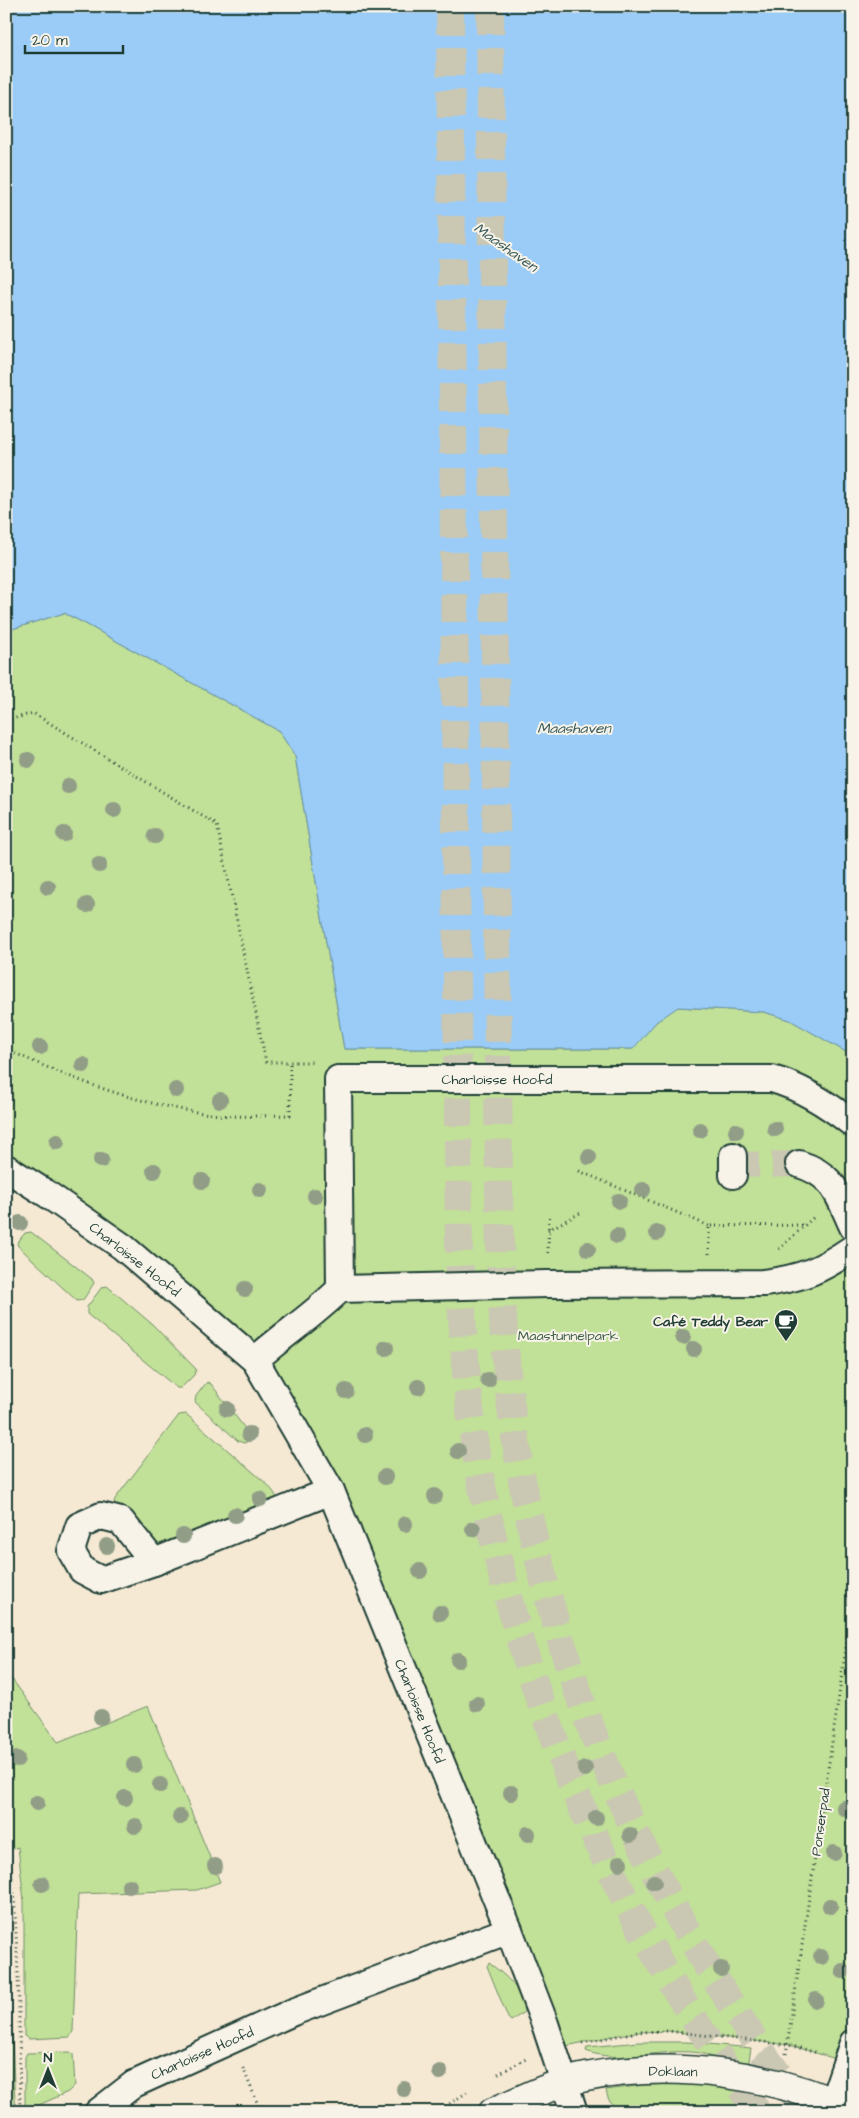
<svg xmlns="http://www.w3.org/2000/svg" width="859" height="2118" font-family="'Architects Daughter',sans-serif">
	<style>
		.green { fill: #c1e098; stroke: #708e66 }
		.water { fill: #9accf7; stroke: #6993a9 }
		.lines { fill: none; stroke-linecap: round; stroke-linejoin: round }
		.street-tunnel { stroke: #cac7b3; stroke-width: 26; stroke-dasharray: 26 13; stroke-linecap: butt }
		.highway-tunnel { stroke: #cac7b3; stroke-width: 28; stroke-dasharray: 28 14; stroke-linecap: butt }
		.street-casing { stroke: #1f3d34; stroke-width: 30 }
		.secondary-casing { stroke: #1f3d34; stroke-width: 31 }
		.path { stroke: #1f3d34; stroke-width: 3; stroke-dasharray: 1 4; stroke-linecap: butt }
		.street { stroke: #f7f3e8; stroke-width: 26 }
		.secondary { stroke: #f7f3e8; stroke-width: 28 }
		.tree { fill: #919d87 }
		.labels { text-anchor: middle; stroke-width: 4; stroke-linejoin: round; paint-order: stroke }
		.street-label { font-size: 14px; fill: #1f3d34; stroke: #f7f3e8 }
		.poi-label { font-size: 14px; font-weight: bold; fill: #1f3d34; stroke: #f7f3e8; text-anchor: end }
		.park-label { font-size: 14px; fill: #3f5e48; stroke: #f7f3e8 }
		.water-label { font-size: 15px; font-style: italic; fill: #385a5b; stroke: #f7f3e8 }
	</style>
	<rect width="100%" height="100%" fill="#f5e9d3"/>
	<filter id="ink" filterUnits="userSpaceOnUse"><feTurbulence type="fractalNoise" baseFrequency=".02" numOctaves="2"/><feDisplacementMap in="SourceGraphic" scale="10" xChannelSelector="R" yChannelSelector="G"/><feConvolveMatrix kernelMatrix="1 2 1 2 8 2 1 2 1" color-interpolation-filters="sRGB"/></filter>
	<g filter="url(#ink)">
		<!-- green -->
		<g class="green">
			<polygon points="64,613 82,622 279,731 295,756 344,1049 632,1049 656,1022 677,1007 764,1012 790,1020 853,1056 853,2053 846,2062 789,2045 668,2031 637,2032 613,2036 552,2049 331,1491 255,1360 6,1168 6,631"/>
			<polygon points="31,1232 92,1279 94,1283 83,1300 77,1301 18,1246 17,1243 25,1233"/>
			<polygon points="107,1286 152,1324 196,1369 194,1375 181,1388 177,1388 87,1314 87,1307 102,1287"/>
			<polygon points="207,1382 211,1384 253,1439 244,1443 238,1441 195,1402 196,1396"/>
			<path d="M186 1414 268 1485C275 1494 281 1499 274 1509L158 1546 113 1507 115 1499 179 1415Z"/>
			<polygon points="6,1671 58,1742 148,1706 220,1882 197,1890 78,1894 73,2031 70,2037 29,2039 24,2036 24,1901 18,1847 6,1852"/>
			<polygon points="6,1883 14,2085 16,2112 6,2112"/>
			<path d="M489 1963C504 1974 525 1991 524 2012L511 2021 508 2018 487 1966Z"/>
			<path d="M640 2042H687L751 2048 748 2067C742 2066 735 2066 729 2064 719 2061 710 2055 700 2053 663 2047 620 2065 586 2051L587 2047Z"/>
			<polygon points="70,2052 73,2054 75,2085 68,2092 28,2110 25,2107 25,2057 27,2053"/>
			<path d="M699 2084 744 2089 741 2110 701 2107 625 2112C613 2108 608 2102 606 2090L644 2085Z"/>
			<polygon points="793,2101 824,2112 790,2112 788,2107"/>
		</g>
		<!-- water -->
		<polygon class="water" points="6,6 853,6 853,1056 790,1020 764,1012 678,1007 656,1022 633,1049 344,1049 295,756 279,731 82,622 64,613 6,631"/>
		<g class="lines">
			<!-- street-tunnel -->
			<polyline class="street-tunnel" points="733,1165 799,1164"/>
			<!-- highway-tunnel -->
			<g class="highway-tunnel">
				<path d="M450 6 459 1251C462 1332 467 1413 483 1492 529 1717 620 1927 758 2112"/>
				<path d="M490 6 499 1191C500 1278 503 1364 517 1449 545 1633 613 1810 709 1969 739 2018 770 2067 808 2112"/>
			</g>
			<!-- street casing -->
			<g class="street-casing">
				<g id="street">
					<polyline points="733,1156 733,1175"/>
					<path d="M799 1164C835 1175 838 1195 853 1227"/>
					<polyline points="6,1168 47,1194 123,1247 255,1360"/>
					<path d="M340 1289 338 1079H772C801 1087 829 1105 853 1124"/>
					<polygon points="101,1516 121,1521 154,1562 101,1580 82,1570 71,1551 79,1526"/>
					<polyline points="154,1562 331,1491"/>
					<polyline points="833,2102 853,2043"/>
					<polyline points="98,2112 134,2084 293,2012 509,1930"/>
					<path d="M574 2112 545 2024 509 1930 331 1491 255 1360C283 1335 314 1315 340 1289L547 1284 764 1283C803 1278 821 1270 853 1248"/>
				</g>
			</g>
			<!-- secondary casing -->
			<g class="secondary-casing">
				<path id="secondary" d="M493 2112C523 2099 554 2083 586 2077 673 2060 773 2073 853 2111"/>
			</g>
			<!-- path -->
			<g class="path">
				<polyline points="6,721 33,713 217,825 266,1062 315,1062"/>
				<path d="M6 1049C77 1082 154 1111 233 1116 252 1117 271 1115 290 1115V1062"/>
				<polyline points="579,1171 709,1226"/>
				<polyline points="548,1230 580,1213"/>
				<polyline points="779,1249 815,1216"/>
				<polyline points="548,1253 549,1213"/>
				<polyline points="709,1254 709,1226 806,1225"/>
				<path d="M6 1843C13 1873 15 1904 16 1935 20 1994 19 2053 20 2112"/>
				<polyline points="582,2043 637,2032 668,2031 789,2045 818,2053"/>
				<polyline points="786,2054 853,1600"/>
				<polyline points="243,2068 261,2112"/>
				<polyline points="498,2074 526,2059"/>
				<polyline points="437,2112 469,2091"/>
			</g>
			<!-- street -->
			<use href="#street" class="street"/>
			<!-- secondary -->
			<use href="#secondary" class="secondary"/>
		</g>
		<!-- trees -->
		<g class="tree">
			<circle cx="28" cy="760" r="8"/>
			<circle cx="68" cy="786" r="8"/>
			<circle cx="114" cy="810" r="8"/>
			<circle cx="64" cy="834" r="8"/>
			<circle cx="155" cy="836" r="8"/>
			<circle cx="99" cy="865" r="8"/>
			<circle cx="48" cy="887" r="8"/>
			<circle cx="87" cy="905" r="8"/>
			<circle cx="40" cy="1047" r="8"/>
			<circle cx="83" cy="1065" r="8"/>
			<circle cx="176" cy="1090" r="8"/>
			<circle cx="220" cy="1100" r="8"/>
			<circle cx="775" cy="1129" r="8"/>
			<circle cx="700" cy="1130" r="8"/>
			<circle cx="736" cy="1131" r="8"/>
			<circle cx="57" cy="1142" r="8"/>
			<circle cx="589" cy="1157" r="8"/>
			<circle cx="101" cy="1160" r="8"/>
			<circle cx="154" cy="1171" r="8"/>
			<circle cx="202" cy="1181" r="8"/>
			<circle cx="260" cy="1190" r="8"/>
			<circle cx="643" cy="1190" r="8"/>
			<circle cx="315" cy="1196" r="8"/>
			<circle cx="619" cy="1201" r="8"/>
			<circle cx="20" cy="1223" r="8"/>
			<circle cx="657" cy="1233" r="8"/>
			<circle cx="617" cy="1236" r="8"/>
			<circle cx="588" cy="1249" r="8"/>
			<circle cx="245" cy="1289" r="8"/>
			<circle cx="683" cy="1337" r="8"/>
			<circle cx="386" cy="1348" r="8"/>
			<circle cx="694" cy="1349" r="8"/>
			<circle cx="488" cy="1380" r="8"/>
			<circle cx="418" cy="1387" r="8"/>
			<circle cx="346" cy="1391" r="8"/>
			<circle cx="227" cy="1409" r="8"/>
			<circle cx="249" cy="1434" r="8"/>
			<circle cx="365" cy="1435" r="8"/>
			<circle cx="458" cy="1451" r="8"/>
			<circle cx="385" cy="1477" r="8"/>
			<circle cx="435" cy="1496" r="8"/>
			<circle cx="260" cy="1499" r="8"/>
			<circle cx="235" cy="1515" r="8"/>
			<circle cx="405" cy="1524" r="8"/>
			<circle cx="473" cy="1529" r="8"/>
			<circle cx="183" cy="1536" r="8"/>
			<circle cx="107" cy="1546" r="8"/>
			<circle cx="420" cy="1571" r="8"/>
			<circle cx="440" cy="1613" r="8"/>
			<circle cx="458" cy="1660" r="8"/>
			<circle cx="477" cy="1704" r="8"/>
			<circle cx="101" cy="1717" r="8"/>
			<circle cx="17" cy="1759" r="8"/>
			<circle cx="134" cy="1765" r="8"/>
			<circle cx="585" cy="1769" r="8"/>
			<circle cx="160" cy="1785" r="8"/>
			<circle cx="511" cy="1793" r="8"/>
			<circle cx="125" cy="1798" r="8"/>
			<circle cx="37" cy="1803" r="8"/>
			<circle cx="844" cy="1808" r="8"/>
			<circle cx="180" cy="1817" r="8"/>
			<circle cx="596" cy="1818" r="8"/>
			<circle cx="135" cy="1826" r="8"/>
			<circle cx="528" cy="1834" r="8"/>
			<circle cx="630" cy="1835" r="8"/>
			<circle cx="834" cy="1853" r="8"/>
			<circle cx="620" cy="1863" r="8"/>
			<circle cx="215" cy="1866" r="8"/>
			<circle cx="654" cy="1882" r="8"/>
			<circle cx="42" cy="1884" r="8"/>
			<circle cx="129" cy="1886" r="8"/>
			<circle cx="830" cy="1906" r="8"/>
			<circle cx="821" cy="1957" r="8"/>
			<circle cx="721" cy="1969" r="8"/>
			<circle cx="843" cy="1971" r="8"/>
			<circle cx="816" cy="2000" r="8"/>
			<circle cx="440" cy="2072" r="8"/>
			<circle cx="404" cy="2089" r="8"/>
		</g>
	</g>
	<!-- icons -->
	<defs>
		<g id="cafe-pin" transform="scale(1.25)"><path d="M0 17L-7.5 6A9.5 9.5 0 1 1 7.5 6Z" fill="#1f3d34" stroke="#f7f3e8"/><path d="M-5.5-4.5H6V0H3Q3 3.5 0 3.5H-2.5Q-5.5 3.5-5.5 0ZM3-3.2v2h1.7v-2ZM-6 4.5H4V6H-6Z" fill="#fff"/></g>
	</defs>
	<g fill-rule="evenodd">
		<use href="#cafe-pin" x="786" y="1321"/>
	</g>
	<g class="labels">
		<!-- street labels -->
		<g class="street-label">
			<text x="497" y="1084">Charloisse Hoofd</text>
			<text transform="translate(135 1259) rotate(38)" y="5">Charloisse Hoofd</text>
			<text transform="translate(420 1711) rotate(68)" y="5">Charloisse Hoofd</text>
			<text transform="translate(820 1822) rotate(-82)" y="5">Ponserpad</text>
			<text transform="translate(202 2053) rotate(-24)" y="5">Charloisse Hoofd</text>
			<text transform="translate(673 2071) rotate(1)" y="5">Doklaan</text>
		</g>
		<!-- poi labels -->
		<g class="poi-label">
			<text x="768" y="1326">Café Teddy Bear</text>
		</g>
		<!-- park labels -->
		<g class="park-label">
			<text x="568" y="1340">Maastunnelpark</text>
		</g>
		<!-- water labels -->
		<g class="water-label">
			<text transform="translate(506 247) rotate(35)" y="5">Maashaven</text>
			<text x="574" y="733">Maashaven</text>
		</g>
	</g>
	<!-- margin -->
	<rect width="859" height="2118" fill="none" stroke="#f7f3e8" stroke-width="25"/>
	<rect x="12" y="12" width="834" height="2093" fill="none" stroke="#1f3d34" stroke-width="2" filter="url(#ink)"/>
	<!-- north arrow -->
	<g transform="translate(48 2070)" stroke="#f7f3e8" stroke-width="4" paint-order="stroke">
	<path d="M0-4L9 19L0 12L-9 19Z" fill="#1f3d34"/>
	<text y="-8" font-size="14" font-weight="bold" text-anchor="middle" fill="#1f3d34">N</text>
	</g>
	<!-- scale -->
	<path d="M25 45v8h98v-8" fill="none" stroke="#1f3d34" stroke-width="2.5"/>
	<text x="32" y="45" font-size="15" fill="#1f3d34" stroke="#f7f3e8" stroke-width="4" paint-order="stroke">20 m</text>
</svg>
